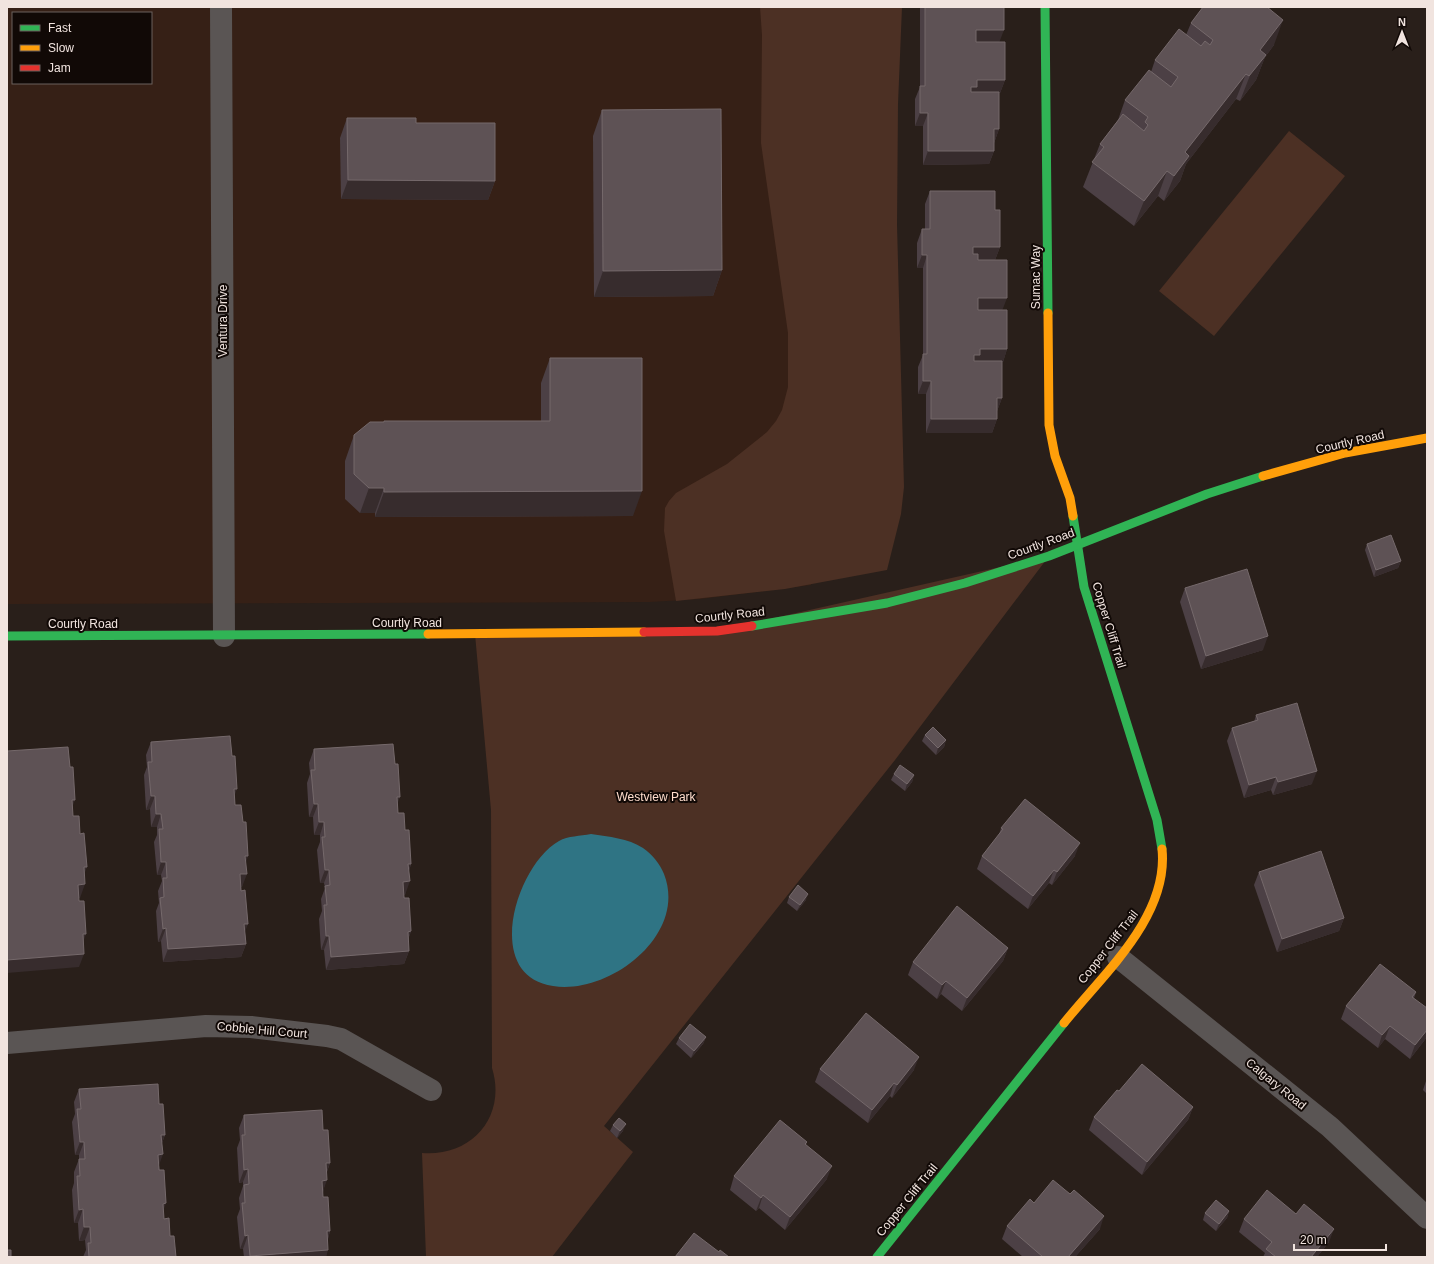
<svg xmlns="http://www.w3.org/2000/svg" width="1434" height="1264" font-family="Helvetica,sans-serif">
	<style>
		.built { fill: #362016; fill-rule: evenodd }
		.green { fill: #4c3024 }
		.water { fill: #2f7484 }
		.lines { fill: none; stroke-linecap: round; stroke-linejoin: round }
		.street { stroke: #5a5554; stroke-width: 22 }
		.fast { stroke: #30b455; stroke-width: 9 }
		.slow { stroke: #ff9f0a; stroke-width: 9 }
		.jam { stroke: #e5322d; stroke-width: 9 }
		.wall { fill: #4c4045 }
		.shaded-wall { fill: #372c2d }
		.building { fill: #5e5255; stroke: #75696b }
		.labels { text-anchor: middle; stroke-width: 4; stroke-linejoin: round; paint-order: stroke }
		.street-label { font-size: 12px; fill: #f1e4df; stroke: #110906 }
		.park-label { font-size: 12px; fill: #fedccc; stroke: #110906 }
	</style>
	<rect width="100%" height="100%" fill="#291f1a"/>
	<!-- built -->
	<path class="built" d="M7 7H836L811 585 700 599 650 602 7 604ZM13 13H151V83H13Z"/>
	<!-- green -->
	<g class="green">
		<polygon points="760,7 902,7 898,104 897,225 904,487 901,514 887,570 785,589 676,601 664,531 665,508 669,501 676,493 727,464 767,432 776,421 782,410 788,387 788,333 761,143 762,35"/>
		<polygon points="1289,131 1345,176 1214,336 1159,291"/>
		<path d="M1049 556 895 760 604 1126 633 1152 552 1257H426L422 1153C472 1157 507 1116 492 1068L491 810 475 634 717 631Z"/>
	</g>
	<!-- water -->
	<path class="water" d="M591 834C609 837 628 838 643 848 652 854 660 864 664 874 688 935 609 995 553 986 482 976 516 865 559 841 568 836 580 836 591 834Z"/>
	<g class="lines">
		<!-- street -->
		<g class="street">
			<polyline points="221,7 224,636"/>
			<polyline points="1118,957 1330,1127 1427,1218"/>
			<polyline points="7,1043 206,1026 251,1027 327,1036 341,1039 431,1090"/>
		</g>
		<!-- fast -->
		<g class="fast">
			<polyline points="1045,7 1048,313"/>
			<polyline points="1073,516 1084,587 1157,820 1162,849"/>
			<polyline points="752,626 887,603 965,583 1049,556 1207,494 1263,476"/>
			<polyline points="7,636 428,634"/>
			<polyline points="877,1257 1064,1023"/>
		</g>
		<!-- slow -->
		<g class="slow">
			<polyline points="1048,313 1049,425 1055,456 1070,498 1073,516"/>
			<polyline points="1263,476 1345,453 1427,438"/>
			<polyline points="428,634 644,632"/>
			<path d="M1064 1023C1103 974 1169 917 1162 849"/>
		</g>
		<!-- jam -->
		<polyline class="jam" points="644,632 717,631 752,626"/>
	</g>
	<!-- wall -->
	<g class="wall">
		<polygon points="920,7 1004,7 999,42 1005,80 1000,93 999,93 999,129 994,143 994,151 989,164 923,165 923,126 915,126 915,99 920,87"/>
		<polygon points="1191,23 1274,45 1265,57 1256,80 1240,101 1236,99 1186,164 1180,181 1164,201 1158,196 1134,226 1083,187 1100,144 1118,120 1125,100 1151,72 1155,60 1186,35"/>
		<polygon points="602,110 722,270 713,296 594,297 593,136"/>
		<polygon points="347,118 416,123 495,181 488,200 341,199 340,138"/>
		<polygon points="930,191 995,210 1000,247 995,260 1007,349 1003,362 1002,362 1002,398 997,411 997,419 992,433 926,433 926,394 918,394 918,367 923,355 923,268 917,268 917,243 922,229 925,229 925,204"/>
		<polygon points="550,358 633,516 375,517 375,513 360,513 345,499 345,461 354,435 384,422 384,421 541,421 541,383"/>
		<polygon points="1367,544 1401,561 1398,568 1374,577 1365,550"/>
		<polygon points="1185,588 1263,650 1201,669 1180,602"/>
		<polygon points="1256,715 1312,784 1273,795 1271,790 1244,798 1227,741 1232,728 1254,722"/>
		<polygon points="925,735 946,740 944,747 936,755 922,741"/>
		<polygon points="151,742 235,796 235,805 246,863 242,887 241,887 246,944 241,957 163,962 161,941 158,942 156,911 159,903 158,891 162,881 161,875 157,875 154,842 157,835 157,827 151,827 150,809 146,810 144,775 147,767 146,755"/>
		<polygon points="314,749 398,804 398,813 405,830 411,864 409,871 405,895 404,895 411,931 408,940 409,951 404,964 326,970 324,950 321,950 319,919 322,911 321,899 325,888 324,883 320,883 317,850 320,842 320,835 314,835 313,817 309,817 307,783 310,774 309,763"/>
		<polygon points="894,774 914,775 912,782 905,791 891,780"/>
		<polygon points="1001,828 1075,856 1052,885 1049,883 1028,909 977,869 982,856 999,835"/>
		<polygon points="1259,872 1344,918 1339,931 1277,952 1254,885"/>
		<polygon points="789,897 806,900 797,911 787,903"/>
		<polygon points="1008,948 1003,961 962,1011 941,994 937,999 908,975 913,962"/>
		<polygon points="1416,992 1414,998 1427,1037 1410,1059 1385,1039 1378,1048 1341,1019 1346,1006"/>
		<polygon points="706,1037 703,1044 691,1058 676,1044 679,1038"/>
		<polygon points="820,1069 914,1070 892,1098 890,1096 868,1123 815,1082"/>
		<polygon points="1427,1078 1427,1094 1423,1090"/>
		<polygon points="79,1089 159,1104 165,1135 162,1143 159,1165 164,1219 170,1236 176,1257 83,1257 86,1250 85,1240 79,1241 78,1223 74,1223 72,1190 74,1183 74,1172 79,1159 79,1155 75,1155 72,1122 75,1114 74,1102"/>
		<polygon points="1119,1091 1193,1107 1188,1120 1142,1175 1089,1130 1094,1117"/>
		<polygon points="244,1115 323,1130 330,1163 327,1172 323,1193 323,1197 330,1231 328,1239 326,1257 244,1257 243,1249 240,1249 237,1217 240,1209 239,1198 243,1186 243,1182 239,1183 237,1148 240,1140 239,1128"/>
		<polygon points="613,1125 623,1131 617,1138 610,1131"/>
		<polygon points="807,1142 806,1145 827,1179 785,1230 759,1208 756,1211 730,1190 734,1176"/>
		<polygon points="1034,1203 1100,1229 1075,1257 1023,1257 1002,1239 1007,1226"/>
		<polygon points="1229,1211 1227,1218 1216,1231 1203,1220 1205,1213"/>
		<polygon points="1244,1219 1329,1242 1317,1257 1263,1257 1265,1253 1239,1232"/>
	</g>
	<!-- shaded-wall -->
	<g class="shaded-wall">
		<polygon points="1283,20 1274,45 1265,57 1256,80 1240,101 1260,50"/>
		<polygon points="976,30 1004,30 999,43 971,43"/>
		<polygon points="1246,74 1236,99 1186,164 1180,181 1164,201 1174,176 1185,152"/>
		<polygon points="977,80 1005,80 1000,93 974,93 966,100 971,87"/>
		<polygon points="920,113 928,113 923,126 915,126"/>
		<polygon points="994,129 999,129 994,143"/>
		<polygon points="928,151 994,151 989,164 923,165"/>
		<polygon points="1167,171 1158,196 1134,226 1144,201"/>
		<polygon points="348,180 495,181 488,200 341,199"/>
		<polygon points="973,247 1000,247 995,260 968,260"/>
		<polygon points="922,255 927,255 923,268 917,268"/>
		<polygon points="722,270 713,296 594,297 603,271"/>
		<polygon points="978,298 1007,298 1002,311 974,311"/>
		<polygon points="980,349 1007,349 1003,362 977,362 969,368 974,355"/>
		<polygon points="923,381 931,381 926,394 918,394"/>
		<polygon points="997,398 1002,398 997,411"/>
		<polygon points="931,419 997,419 992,433 926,433"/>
		<polygon points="369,488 384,488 375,513 360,513"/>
		<polygon points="642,491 633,516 375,517 384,492"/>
		<polygon points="1401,561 1398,568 1374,577 1376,570"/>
		<polygon points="1268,636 1263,650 1201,669 1206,656"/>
		<polygon points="946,740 944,747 936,755 938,748"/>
		<polygon points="1317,771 1312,784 1273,795 1278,782"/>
		<polygon points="914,775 912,782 905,791 907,784"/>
		<polygon points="1276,777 1271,790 1244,798 1249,785"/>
		<polygon points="234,789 237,789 232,802"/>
		<polygon points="151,796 155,796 150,809 146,810"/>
		<polygon points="397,797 400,797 395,810"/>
		<polygon points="72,800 75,800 70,813"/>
		<polygon points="314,804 318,804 313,817 309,817"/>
		<polygon points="156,814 161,814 157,827 151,827"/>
		<polygon points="319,822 324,822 320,835 314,835"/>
		<polygon points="1080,843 1075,856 1052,885 1057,872"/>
		<polygon points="245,856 248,856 244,869"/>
		<polygon points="161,862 166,862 161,875 157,875"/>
		<polygon points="408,864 411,864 406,877"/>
		<polygon points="84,867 87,867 82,880"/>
		<polygon points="325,870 329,870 324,883 320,883"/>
		<polygon points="1054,870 1049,883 1028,909 1033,896"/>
		<polygon points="240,874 247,874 242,887 235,887"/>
		<polygon points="410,881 405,895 398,895 403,882"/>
		<polygon points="85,884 80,898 73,898 78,885"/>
		<polygon points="808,894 806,900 797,911 800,905"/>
		<polygon points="1344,918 1339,931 1277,952 1282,939"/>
		<polygon points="244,924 248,924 243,937"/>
		<polygon points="166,928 161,941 158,942 163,929"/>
		<polygon points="411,931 406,945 408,932"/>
		<polygon points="83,934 86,934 81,948"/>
		<polygon points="326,936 329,936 324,950 321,950"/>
		<polygon points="246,944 241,957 163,962 168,949"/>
		<polygon points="1008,948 1003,961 962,1011 967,998"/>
		<polygon points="409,951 404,964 326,970 331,957"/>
		<polygon points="84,954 79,967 7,973 7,960"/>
		<polygon points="946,981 941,994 937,999 942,985"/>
		<polygon points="1390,1026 1385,1039 1378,1048 1382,1035"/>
		<polygon points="1427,1030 1427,1037 1410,1059 1415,1045"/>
		<polygon points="706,1037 703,1044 691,1058 694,1051"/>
		<polygon points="919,1057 914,1070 892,1098 897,1085"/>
		<polygon points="894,1083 890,1096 868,1123 872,1110"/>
		<polygon points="1193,1107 1188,1120 1142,1175 1147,1162"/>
		<polygon points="626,1124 623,1131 617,1138 620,1131"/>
		<polygon points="161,1135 165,1135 160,1148"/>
		<polygon points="80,1142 84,1142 79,1155 75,1155"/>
		<polygon points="163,1154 158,1168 158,1155"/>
		<polygon points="326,1163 330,1163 325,1176"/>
		<polygon points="832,1166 827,1179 785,1230 790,1217"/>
		<polygon points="248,1169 243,1182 239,1183 244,1170"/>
		<polygon points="327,1180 322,1194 322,1181"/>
		<polygon points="763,1195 759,1208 756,1211 761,1198"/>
		<polygon points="166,1203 161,1217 163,1204"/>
		<polygon points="83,1209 78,1223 74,1223 79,1210"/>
		<polygon points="1229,1211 1227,1218 1216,1231 1219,1224"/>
		<polygon points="1104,1216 1100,1229 1075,1257 1068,1257"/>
		<polygon points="84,1227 90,1227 85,1240 79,1241"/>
		<polygon points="1334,1229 1329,1242 1317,1257 1311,1257"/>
		<polygon points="327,1231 330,1231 326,1244"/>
		<polygon points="248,1235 243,1249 240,1249 245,1236"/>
		<polygon points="328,1250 326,1257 249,1257 250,1256"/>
	</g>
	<!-- building -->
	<g class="building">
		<polygon points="925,7 1004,7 1004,30 976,30 976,42 1005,42 1005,80 977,80 977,87 971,87 971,92 999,92 999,129 994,129 994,151 928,151 928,113 920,113 920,86 925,86"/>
		<polygon points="1203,7 1267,7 1283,20 1260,50 1266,55 1249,76 1246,74 1185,152 1189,156 1174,176 1167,171 1144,201 1092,162 1104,147 1100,144 1123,114 1144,131 1148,125 1145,122 1148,117 1125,100 1149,70 1171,87 1178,77 1155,60 1179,29 1201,46 1205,41 1210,45 1213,40 1191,23"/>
		<polygon points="721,109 722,270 603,271 602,110"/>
		<polygon points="347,118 416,118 416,123 495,123 495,181 348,180"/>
		<polygon points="930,191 995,191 995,210 1000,210 1000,247 973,247 973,254 978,254 978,260 1007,260 1007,298 978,298 978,310 1007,310 1007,349 980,349 980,355 974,355 974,361 1002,361 1002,398 997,398 997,419 931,419 931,381 923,381 923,354 927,354 927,255 922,255 922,229 930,229"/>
		<polygon points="550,358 642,358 642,491 384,492 384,488 369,488 354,474 354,435 370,422 384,422 384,421 550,421"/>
		<polygon points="1391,535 1401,561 1376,570 1367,544"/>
		<polygon points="1247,569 1268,636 1206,656 1185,588"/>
		<polygon points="1297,703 1317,771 1278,782 1276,777 1249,785 1232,728 1258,720 1256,715"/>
		<polygon points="933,727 946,740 938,748 925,735"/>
		<polygon points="230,736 232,756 235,756 237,789 234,789 235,805 241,805 243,822 246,822 248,856 245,856 247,874 240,874 241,891 245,890 248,924 244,924 246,944 168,949 166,928 163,929 160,898 164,897 163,878 167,878 166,862 161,862 159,829 163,829 161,814 156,814 155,796 151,796 148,762 152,762 151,742"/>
		<polygon points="393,744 395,764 398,764 400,797 397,797 398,813 404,813 405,830 409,830 411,864 408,864 410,881 403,882 404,898 409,898 411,931 408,932 409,951 331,957 329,936 326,936 324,905 327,905 325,886 330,885 329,870 325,870 322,837 325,837 324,822 319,822 318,804 314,804 311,770 315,770 314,749"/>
		<polygon points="68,747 70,767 73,767 75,800 72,800 73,816 79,816 80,834 84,833 87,867 84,867 85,884 78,885 79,901 84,901 86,934 83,934 84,954 7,960 7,751"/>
		<polygon points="900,765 914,775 907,784 894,774"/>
		<polygon points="1025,799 1080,843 1057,872 1054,870 1033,896 982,856 1003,829 1001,828"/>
		<polygon points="1321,851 1344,918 1282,939 1259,872"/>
		<polygon points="798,885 808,894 800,905 789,897"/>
		<polygon points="957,906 1008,948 967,998 946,981 942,985 913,962"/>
		<polygon points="1380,964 1416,992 1412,997 1427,1008 1427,1030 1415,1045 1390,1026 1382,1035 1346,1006"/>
		<polygon points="866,1013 919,1057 897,1085 894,1083 872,1110 820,1069"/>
		<polygon points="690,1024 706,1037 694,1051 679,1038"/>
		<polygon points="1142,1064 1193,1107 1147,1162 1094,1117 1117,1090 1119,1091"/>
		<polygon points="158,1084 159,1104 163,1104 165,1135 161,1135 163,1154 158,1155 159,1170 164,1170 166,1203 163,1204 164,1219 169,1218 170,1236 174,1236 176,1257 89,1257 88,1243 91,1243 90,1227 84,1227 83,1209 79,1210 77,1176 80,1176 79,1159 85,1159 84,1142 80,1142 77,1109 81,1109 79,1089"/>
		<polygon points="322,1110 323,1130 328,1130 330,1163 326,1163 327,1180 322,1181 323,1197 328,1197 330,1231 327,1231 328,1250 250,1256 248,1235 245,1236 242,1203 245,1203 244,1185 249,1184 248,1169 244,1170 242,1135 245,1135 244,1115"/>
		<polygon points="619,1118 626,1124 620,1131 613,1125"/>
		<polygon points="780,1120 807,1142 805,1144 832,1166 790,1217 763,1195 761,1198 734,1176"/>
		<polygon points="1053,1180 1070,1194 1074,1190 1104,1216 1068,1257 1043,1257 1007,1226 1030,1199 1034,1203"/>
		<polygon points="1267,1190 1296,1214 1304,1204 1334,1229 1311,1257 1276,1257 1266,1249 1272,1242 1244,1219"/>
		<polygon points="1216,1200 1229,1211 1219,1224 1205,1213"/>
		<polygon points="694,1233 719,1252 720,1250 729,1257 675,1257"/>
		<polygon points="7,1247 7,1250 11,1250 11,1257 7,1257"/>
	</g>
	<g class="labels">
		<!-- street labels -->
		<g class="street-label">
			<text transform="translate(1036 277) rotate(-90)" y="4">Sumac Way</text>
			<text transform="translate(223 321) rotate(-90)" y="4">Ventura Drive</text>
			<text transform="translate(1350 442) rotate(-13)" y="4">Courtly Road</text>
			<text transform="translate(1041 544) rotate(-20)" y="4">Courtly Road</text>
			<text transform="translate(730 615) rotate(-6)" y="4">Courtly Road</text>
			<text x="407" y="627">Courtly Road</text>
			<text x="83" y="628">Courtly Road</text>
			<text transform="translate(1109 625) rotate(73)" y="4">Copper Cliff Trail</text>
			<text transform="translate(1108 947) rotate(-52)" y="4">Copper Cliff Trail</text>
			<text transform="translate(262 1030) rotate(5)" y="4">Cobble Hill Court</text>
			<text transform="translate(1276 1084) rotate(39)" y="4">Calgary Road</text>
			<text transform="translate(907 1200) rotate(-51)" y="4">Copper Cliff Trail</text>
		</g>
		<!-- park labels -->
		<g class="park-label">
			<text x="656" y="801">Westview Park</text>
		</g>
	</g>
	<!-- border -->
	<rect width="1434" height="1264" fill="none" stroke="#f1e4df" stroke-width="16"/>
	<!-- legend -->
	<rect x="12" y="12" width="140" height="72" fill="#110906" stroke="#6b615d"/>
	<rect x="20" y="25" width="20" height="6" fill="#30b455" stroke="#6b615d"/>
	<text x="48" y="32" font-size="12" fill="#f1e4df">Fast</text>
	<rect x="20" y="45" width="20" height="6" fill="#ff9f0a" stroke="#6b615d"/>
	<text x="48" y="52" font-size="12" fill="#f1e4df">Slow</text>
	<rect x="20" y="65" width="20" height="6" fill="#e5322d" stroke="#6b615d"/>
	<text x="48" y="72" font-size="12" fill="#f1e4df">Jam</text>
	<!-- north arrow -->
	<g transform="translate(1402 32)" stroke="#110906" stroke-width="3" paint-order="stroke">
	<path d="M0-3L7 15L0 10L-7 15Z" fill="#f1e4df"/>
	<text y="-6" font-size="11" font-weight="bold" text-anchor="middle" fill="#f1e4df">N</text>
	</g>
	<!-- scale -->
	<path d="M1294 1244v6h92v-6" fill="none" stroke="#f1e4df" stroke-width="2"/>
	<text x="1300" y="1244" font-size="12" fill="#f1e4df" stroke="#110906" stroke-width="3" paint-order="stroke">20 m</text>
</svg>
